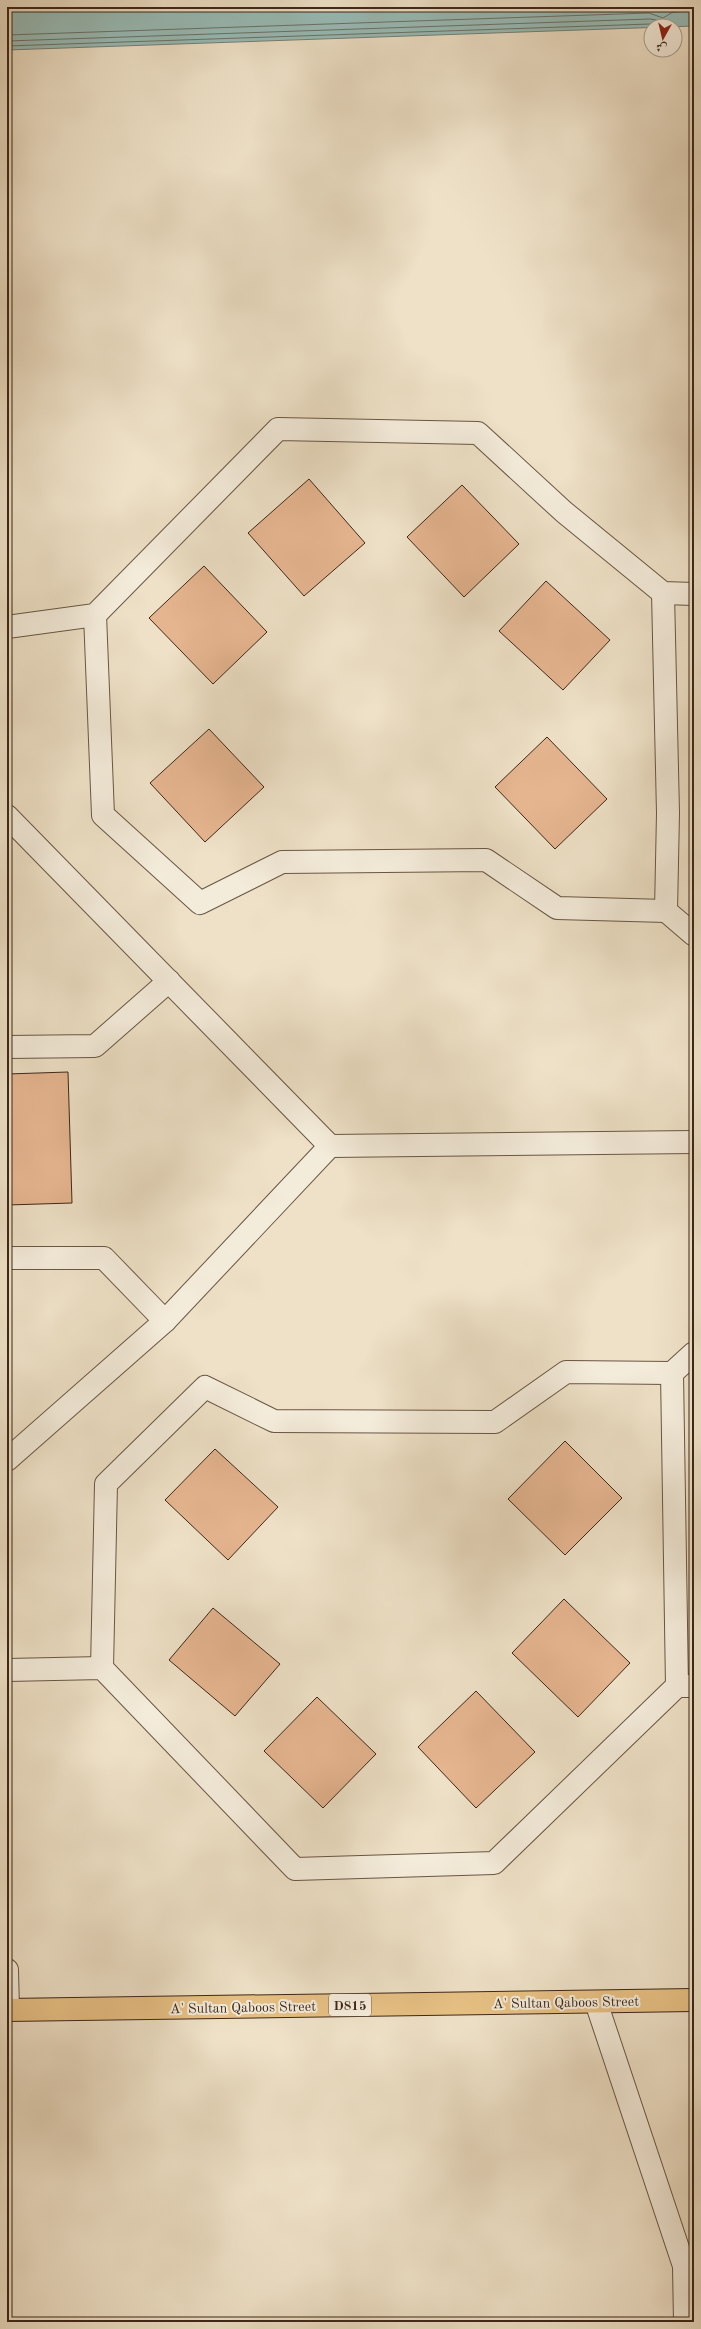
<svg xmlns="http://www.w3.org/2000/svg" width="701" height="2329" font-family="'Old Standard TT',Amiri,serif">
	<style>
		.water { fill: #99bdb9; stroke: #748179 }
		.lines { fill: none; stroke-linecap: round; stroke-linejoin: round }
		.shore { stroke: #6b7268; stroke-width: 1 }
		.building { fill: #e5b590; stroke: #3d2718 }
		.minor-casing { stroke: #695644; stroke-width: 24 }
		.major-casing { stroke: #3d2718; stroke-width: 24 }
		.minor { stroke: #f4ecdb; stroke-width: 22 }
		.major { stroke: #e7c084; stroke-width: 22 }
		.labels { text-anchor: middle; stroke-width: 4; stroke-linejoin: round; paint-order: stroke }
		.shield { fill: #f4ecdb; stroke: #746252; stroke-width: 1 }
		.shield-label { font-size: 13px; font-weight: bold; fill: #3d2718 }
		.street-label { font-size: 14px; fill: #3d2718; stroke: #f4ecdb }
	</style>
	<rect width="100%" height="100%" fill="#eee1c7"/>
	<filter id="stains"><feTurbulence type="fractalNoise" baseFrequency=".005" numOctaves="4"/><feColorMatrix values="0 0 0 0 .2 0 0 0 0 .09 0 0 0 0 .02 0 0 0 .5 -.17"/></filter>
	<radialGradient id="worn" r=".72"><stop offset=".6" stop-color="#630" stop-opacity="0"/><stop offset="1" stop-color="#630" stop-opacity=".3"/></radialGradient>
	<!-- water -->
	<polygon class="water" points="7,7 694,7 694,26 7,50"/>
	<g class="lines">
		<!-- shore -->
		<g class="shore">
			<polyline points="7,35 649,13 663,18 673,12 694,11"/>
			<polyline points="7,41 650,19 656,20 660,26"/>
			<polyline points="7,46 650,24 654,26"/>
		</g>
	</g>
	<!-- building -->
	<g class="building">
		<polygon points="309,479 365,543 304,596 248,533"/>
		<polygon points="462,485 519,544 464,597 407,537"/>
		<polygon points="204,566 267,632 213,684 149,618"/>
		<polygon points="546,581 610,640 563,690 499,631"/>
		<polygon points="209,729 264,787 205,842 150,783"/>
		<polygon points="547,737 607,799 555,849 495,787"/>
		<polygon points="68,1072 72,1203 7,1205 7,1074"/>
		<polygon points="565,1441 622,1498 565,1555 508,1499"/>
		<polygon points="215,1449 278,1507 228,1560 165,1500"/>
		<polygon points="564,1599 630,1663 578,1717 512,1653"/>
		<polygon points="213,1608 280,1664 235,1716 169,1660"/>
		<polygon points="476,1691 535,1752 476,1808 418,1747"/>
		<polygon points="317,1697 376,1754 323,1808 264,1751"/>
	</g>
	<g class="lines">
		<!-- minor casing -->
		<g class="minor-casing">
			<g id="minor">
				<polyline points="663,593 668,813 666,911 694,935"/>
				<polyline points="95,615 103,815 200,903 282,862 486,860 557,908 666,911"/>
				<polyline points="7,627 95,615 278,429 478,433 564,512 663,593 694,594"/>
				<polyline points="7,816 330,1146 165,1321 7,1460"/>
				<polyline points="7,1047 95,1046 169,981"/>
				<polyline points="330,1146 694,1142"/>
				<polyline points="7,1258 104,1258 165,1321"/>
				<polyline points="102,1668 106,1484 205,1387 274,1421 495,1422 566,1372 672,1373"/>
				<polyline points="7,1670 102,1668 295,1869 494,1863 677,1686 694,1686"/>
				<polyline points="677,1686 672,1373 694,1353"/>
				<polyline points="7,1970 8,2010"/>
				<polyline points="596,2002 684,2266 685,2322"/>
			</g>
		</g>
		<!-- major casing -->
		<g class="major-casing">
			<polyline id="major" points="7,2010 694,2000"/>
		</g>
		<!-- minor -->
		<use href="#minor" class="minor"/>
		<!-- major -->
		<use href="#major" class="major"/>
	</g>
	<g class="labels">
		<!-- shield labels -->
		<rect class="shield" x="329" y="1994" width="42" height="22" rx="3"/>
		<g class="shield-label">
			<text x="350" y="2010">D815</text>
		</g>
		<!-- street labels -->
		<g class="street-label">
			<text transform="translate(566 2002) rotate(-1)" y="5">A' Sultan Qaboos Street</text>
			<text transform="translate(243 2007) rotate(-1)" y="5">A' Sultan Qaboos Street</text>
		</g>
	</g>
	<!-- margin -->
	<rect width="701" height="2329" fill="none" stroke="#eee1c7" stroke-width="24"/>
	<rect x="8" y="8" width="685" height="2313" fill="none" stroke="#3d2718" stroke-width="2"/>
	<rect x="12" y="12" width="677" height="2305" fill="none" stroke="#3d2718"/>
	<!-- north arrow -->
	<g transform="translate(663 38) rotate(188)"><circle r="19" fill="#f4ecdb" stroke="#ab9d8d"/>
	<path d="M0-3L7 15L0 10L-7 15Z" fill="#8f2418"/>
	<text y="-6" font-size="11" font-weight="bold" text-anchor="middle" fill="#3d2718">ش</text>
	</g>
	<rect width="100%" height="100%" filter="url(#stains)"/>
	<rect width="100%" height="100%" fill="url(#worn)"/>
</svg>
